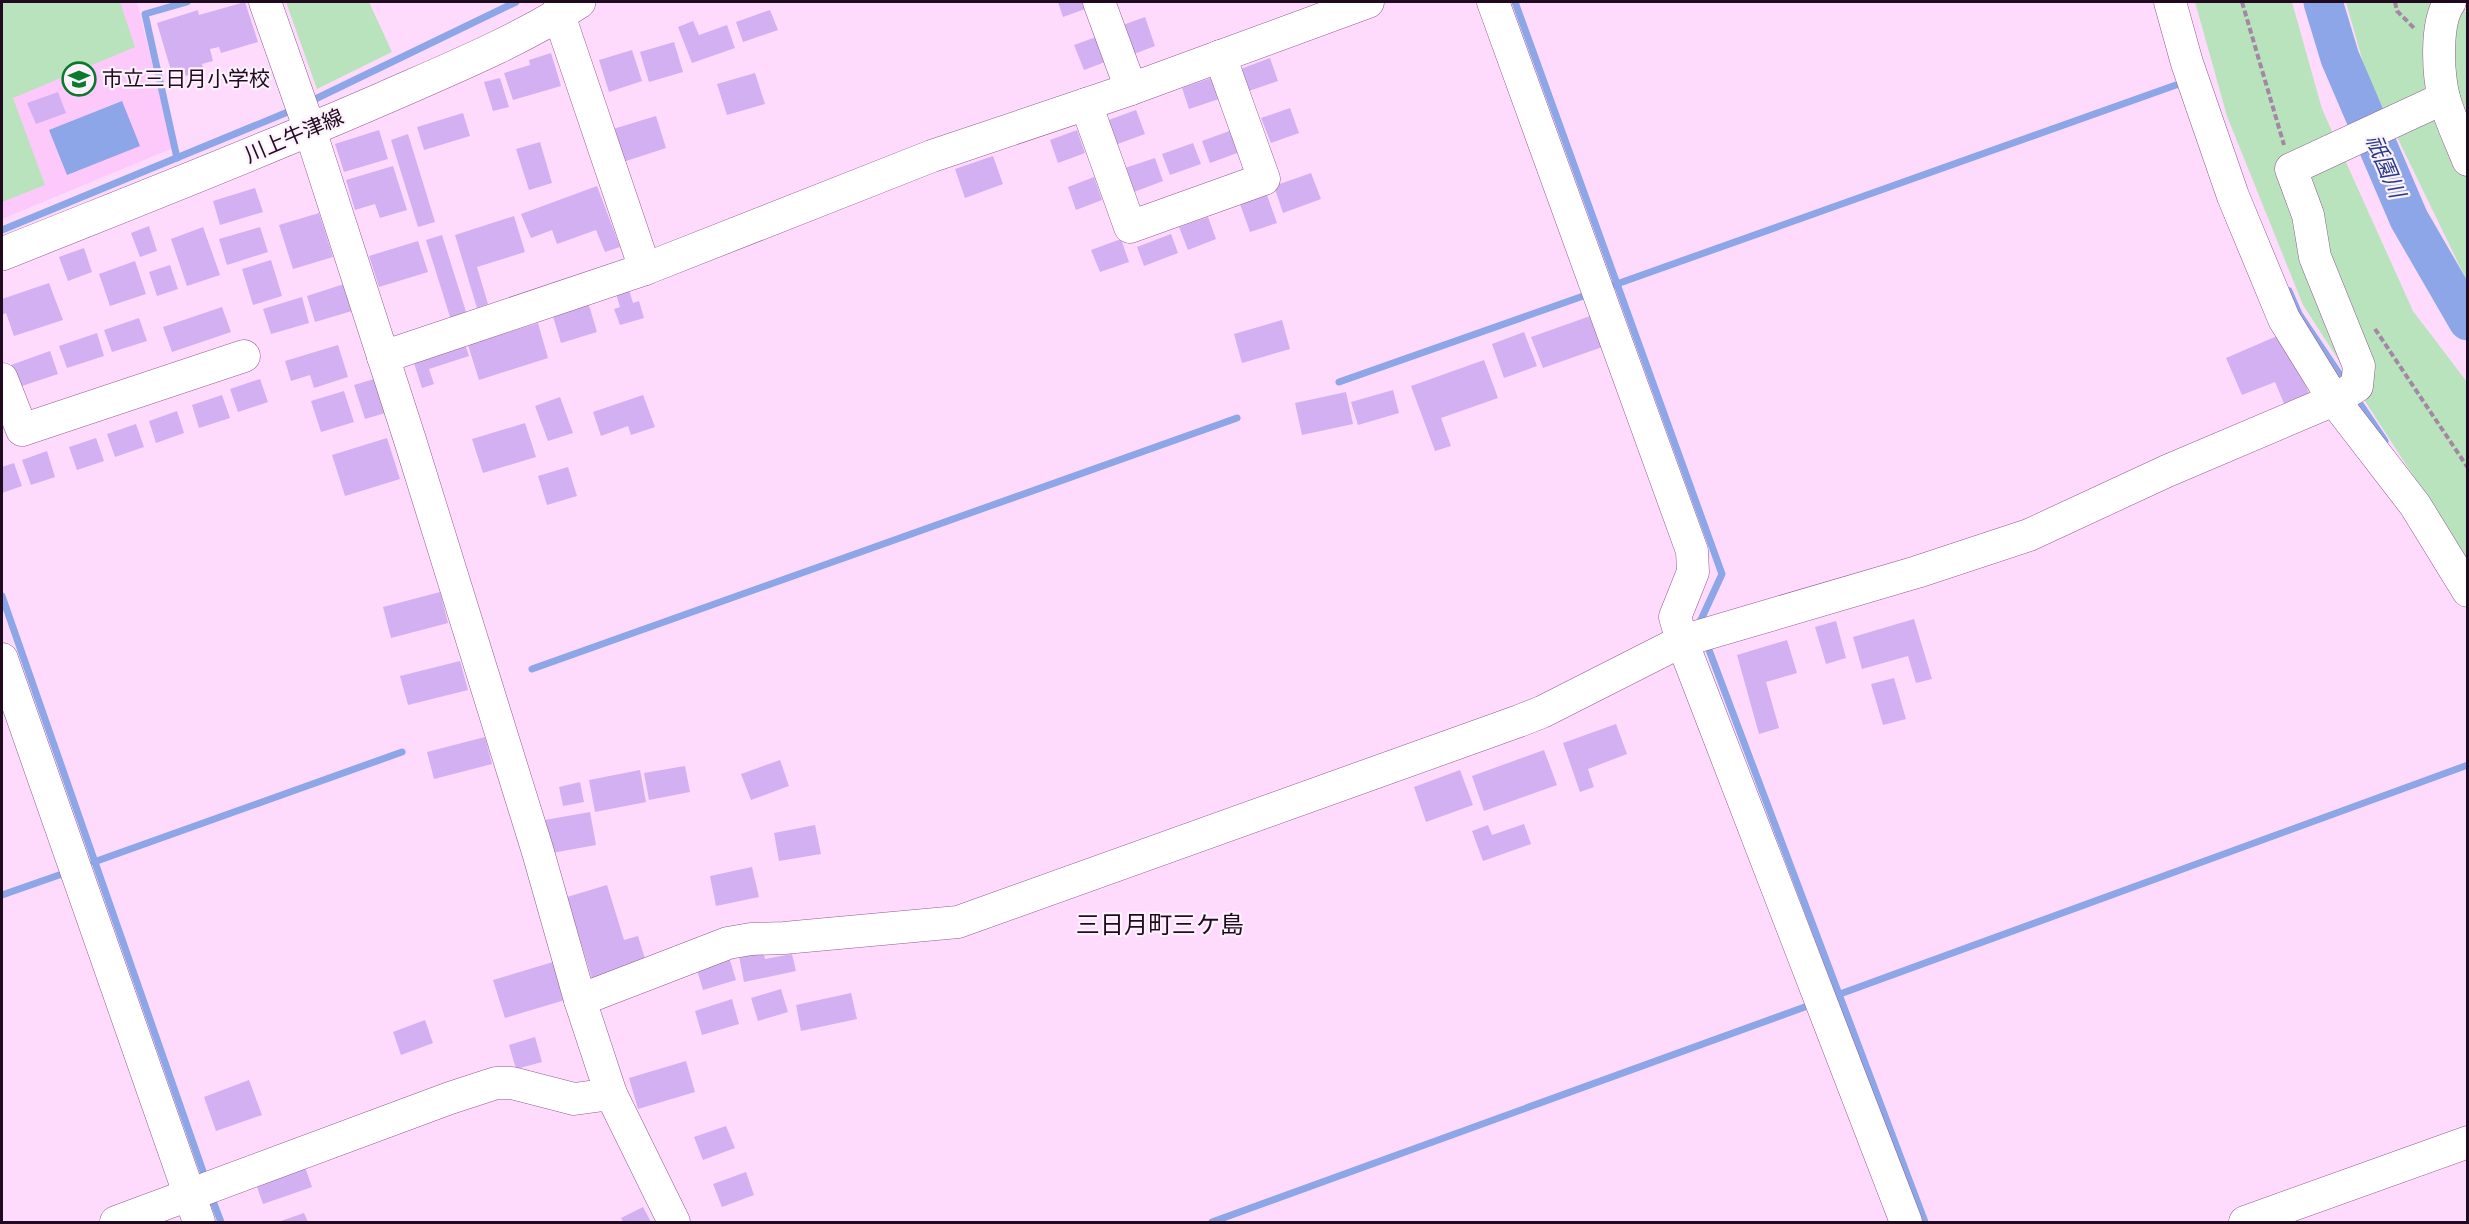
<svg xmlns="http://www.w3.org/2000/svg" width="2469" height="1224" font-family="Roboto,'Noto Sans JP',sans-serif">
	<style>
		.built { fill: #fcc9fa }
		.green { fill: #b9e3bd }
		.water { fill: #8ca6e7 }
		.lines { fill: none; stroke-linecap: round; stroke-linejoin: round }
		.stream { stroke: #8ca6e7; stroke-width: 7 }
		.river { stroke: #8ca6e7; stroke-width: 39 }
		.building { fill: #d2b0f2 }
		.minor-casing { stroke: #905c8f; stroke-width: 33 }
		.major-casing { stroke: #905c8f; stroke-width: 34 }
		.path { stroke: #a487a4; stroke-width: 4; stroke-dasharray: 6 3; stroke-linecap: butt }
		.minor { stroke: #fff; stroke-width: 32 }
		.major { stroke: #fff; stroke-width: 33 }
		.labels { text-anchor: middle; stroke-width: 4.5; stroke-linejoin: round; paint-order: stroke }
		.poi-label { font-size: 21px; fill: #1f0a1f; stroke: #fdf1fc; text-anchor: start }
		.street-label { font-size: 21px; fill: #1f0a1f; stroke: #fdf1fc }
		.water-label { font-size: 22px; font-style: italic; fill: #263c88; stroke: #fdf1fc }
		.quarter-label { font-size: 24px; fill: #1f0a1f; stroke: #fdf1fc }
	</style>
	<rect width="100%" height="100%" fill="#fedbfd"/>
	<!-- built -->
	<polygon class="built" points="2,2 137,2 173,148 2,219"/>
	<!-- green -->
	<g class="green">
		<polygon points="2,2 120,2 135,47 13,98 45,185 2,202"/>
		<polygon points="286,2 369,2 392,52 317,89"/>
		<polygon points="2195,2 2292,2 2322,109 2413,311 2467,382 2467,559 2303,305 2227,116"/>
		<polygon points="2346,2 2464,2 2468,26 2467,281 2366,73"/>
	</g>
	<!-- water -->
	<polygon class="water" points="122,101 140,146 67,175 49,130"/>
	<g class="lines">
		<!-- stream -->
		<g class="stream">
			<polyline points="1515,2 1722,574 1699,624 1700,626"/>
			<polyline points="307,103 516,2"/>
			<polyline points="177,158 145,14 187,2"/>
			<polyline points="2,230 295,109"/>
			<polyline points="1614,285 2176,85"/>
			<polyline points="2289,291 2299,314 2346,384"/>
			<polyline points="1339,382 1589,294"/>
			<polyline points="2354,395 2385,441"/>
			<polyline points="2,596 206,1180"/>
			<polyline points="1706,642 1925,1222"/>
			<polyline points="532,669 1237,418"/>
			<polyline points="94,862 402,752"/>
			<polyline points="2,895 62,874"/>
			<polyline points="1829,998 2468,765"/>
			<polyline points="211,1196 221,1222"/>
			<polyline points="1212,1222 1813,1004"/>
		</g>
		<!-- river -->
		<polyline class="river" points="2323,2 2340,58 2409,219 2468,321"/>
	</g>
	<!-- building -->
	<g class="building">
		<polygon points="245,2 258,42 221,53 219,47 210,49 213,61 202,64 204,70 186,76 184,70 172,74 157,23 198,10 199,15"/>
		<polygon points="1058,2 1082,2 1085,9 1063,17"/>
		<polygon points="770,10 778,30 743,42 736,22"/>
		<polygon points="1145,17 1155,46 1134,54 1123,25"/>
		<polygon points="693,21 699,35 727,25 735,48 692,63 678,27"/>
		<polygon points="1096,37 1105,62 1084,70 1074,45"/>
		<polygon points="674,42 683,72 649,82 640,52"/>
		<polygon points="632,50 642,81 609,92 599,60"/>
		<polygon points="551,53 561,86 513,100 504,73 530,65 529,60"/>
		<polygon points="1270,58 1278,81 1246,92 1238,70"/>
		<polygon points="755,73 765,104 727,115 717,84"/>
		<polygon points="500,78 509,107 493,111 484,82"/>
		<polygon points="1211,78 1219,99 1189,109 1182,88"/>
		<polygon points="58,92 66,113 36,124 27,103"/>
		<polygon points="1290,108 1299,133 1271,143 1261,118"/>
		<polygon points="1136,110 1145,134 1115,145 1106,121"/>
		<polygon points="463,113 470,136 424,150 417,127"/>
		<polygon points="656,116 666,148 623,162 613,129"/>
		<polygon points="379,130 388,159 344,172 335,144"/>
		<polygon points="1077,130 1085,153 1058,163 1050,140"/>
		<polygon points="1232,130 1240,152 1210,163 1202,141"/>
		<polygon points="408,134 435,222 418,227 391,140"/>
		<polygon points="540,142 552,183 529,190 516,149"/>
		<polygon points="1193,143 1201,164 1170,175 1162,154"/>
		<polygon points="993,156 1003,184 965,198 955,169"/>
		<polygon points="1155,158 1163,181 1134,192 1125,168"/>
		<polygon points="393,166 407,210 380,218 375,204 355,210 346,180"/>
		<polygon points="1311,173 1321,199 1283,213 1274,186"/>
		<polygon points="1094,177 1102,200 1076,210 1068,187"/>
		<polygon points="597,186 620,247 605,252 596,230 557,244 552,230 531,238 521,214"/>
		<polygon points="255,188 263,212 220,225 213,201"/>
		<polygon points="1267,195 1277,223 1250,232 1240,204"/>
		<polygon points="319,213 333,257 293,269 279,225"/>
		<polygon points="514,216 525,252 477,267 488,304 477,308 455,235"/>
		<polygon points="1208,217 1216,239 1188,250 1179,227"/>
		<polygon points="149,226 157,251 140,257 131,233"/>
		<polygon points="203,227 220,275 187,286 171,239"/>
		<polygon points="260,227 268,252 227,265 219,239"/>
		<polygon points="1171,234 1178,253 1144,266 1137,247"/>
		<polygon points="442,235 467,315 451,320 426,240"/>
		<polygon points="1121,239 1129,262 1100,272 1091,250"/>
		<polygon points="418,241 428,272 379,287 369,256"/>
		<polygon points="84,248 92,272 68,281 59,257"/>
		<polygon points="271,260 282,296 253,305 242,269"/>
		<polygon points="135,261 146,294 110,306 99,274"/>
		<polygon points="170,265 178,289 157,296 149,272"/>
		<polygon points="49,283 63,320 14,336 6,313 2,315 2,299"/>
		<polygon points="344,284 352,311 315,322 307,296"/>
		<polygon points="629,290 633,303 639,301 644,318 620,325 614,309 620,307 616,294"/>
		<polygon points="302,297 309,323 271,334 263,309"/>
		<polygon points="588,302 597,332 561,343 552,313"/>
		<polygon points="222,307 231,332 172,352 163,327"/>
		<polygon points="1593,315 1605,346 1543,368 1531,337"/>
		<polygon points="139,318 147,341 112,352 104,330"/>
		<polygon points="1282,320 1290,349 1242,363 1234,334"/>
		<polygon points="538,323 548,358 479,380 468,345"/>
		<polygon points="1524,332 1537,366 1504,378 1492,344"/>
		<polygon points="97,333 104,356 67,368 59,346"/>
		<polygon points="2284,333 2310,396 2285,406 2275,382 2242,395 2226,358"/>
		<polygon points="464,341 469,356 429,369 434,384 422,388 412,357"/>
		<polygon points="338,345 348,377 314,388 310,375 291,381 285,361"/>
		<polygon points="50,351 58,374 19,387 11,365"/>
		<polygon points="1484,360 1498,398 1441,418 1451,446 1435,451 1411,386"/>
		<polygon points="260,379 268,402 238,412 230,389"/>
		<polygon points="374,379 385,413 365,419 354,385"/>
		<polygon points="1393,390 1399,413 1358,425 1351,402"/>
		<polygon points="344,391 354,422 321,432 311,401"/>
		<polygon points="1346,392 1353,424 1302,435 1295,403"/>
		<polygon points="222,395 230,418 199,428 192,405"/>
		<polygon points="643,395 655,427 631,435 628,426 601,436 593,412"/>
		<polygon points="560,397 573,433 548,441 535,406"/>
		<polygon points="177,411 184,433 156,443 149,421"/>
		<polygon points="525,423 536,457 483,473 472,439"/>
		<polygon points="136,424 144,447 115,457 107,434"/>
		<polygon points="96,438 104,461 77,470 69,447"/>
		<polygon points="387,438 400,479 345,496 332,455"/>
		<polygon points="47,451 55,477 31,485 22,460"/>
		<polygon points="14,463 22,486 2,493 2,467"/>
		<polygon points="568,467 577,496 547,505 538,476"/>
		<polygon points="440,592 448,623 391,638 383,607"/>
		<polygon points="1914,619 1932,679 1916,683 1908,656 1862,669 1853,637"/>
		<polygon points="1836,621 1846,658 1826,664 1815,627"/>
		<polygon points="1787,640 1797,673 1766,682 1779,728 1759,734 1737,655"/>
		<polygon points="460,661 468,690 408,705 400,676"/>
		<polygon points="1894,678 1906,719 1883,725 1871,684"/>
		<polygon points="1616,724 1627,754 1588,769 1594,787 1580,792 1563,743"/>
		<polygon points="485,737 492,764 434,779 427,752"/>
		<polygon points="1544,750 1557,785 1484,811 1472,776"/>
		<polygon points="780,760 789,786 751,800 741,774"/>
		<polygon points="685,766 690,792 649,800 644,773"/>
		<polygon points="640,770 646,802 595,812 589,780"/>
		<polygon points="1460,770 1473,805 1426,822 1414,787"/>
		<polygon points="580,782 584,802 563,806 559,787"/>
		<polygon points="590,812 596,845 552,853 545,820"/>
		<polygon points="1524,824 1531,844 1483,861 1472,831 1488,825 1492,835"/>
		<polygon points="815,825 821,854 779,861 774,833"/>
		<polygon points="752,867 759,897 716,906 710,876"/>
		<polygon points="607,885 624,940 638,936 646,962 592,979 567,897"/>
		<polygon points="763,951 765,959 792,954 796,971 744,982 739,956"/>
		<polygon points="729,957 736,980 703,990 696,967"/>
		<polygon points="553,962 565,1000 505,1018 493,980"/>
		<polygon points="781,989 788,1012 758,1021 751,998"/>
		<polygon points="851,993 857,1019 801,1031 796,1005"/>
		<polygon points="732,999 739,1024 702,1035 695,1011"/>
		<polygon points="425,1020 433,1043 401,1055 393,1032"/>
		<polygon points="535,1037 542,1062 516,1069 509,1045"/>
		<polygon points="686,1061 695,1092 638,1109 629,1078"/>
		<polygon points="249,1080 262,1115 216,1131 204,1097"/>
		<polygon points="726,1126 735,1148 703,1160 694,1137"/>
		<polygon points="305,1167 312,1187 263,1204 256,1184"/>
		<polygon points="746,1172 754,1195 722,1207 713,1184"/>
		<polygon points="643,1207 651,1222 623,1222 621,1218"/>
		<polygon points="304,1213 308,1222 278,1222"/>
	</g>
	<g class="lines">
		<!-- minor casing -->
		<g class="minor-casing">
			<g id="minor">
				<polyline points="560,2 559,15 645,269"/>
				<polyline points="1099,2 1131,89"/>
				<polyline points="1493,2 1692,551 1693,572 1675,617 1682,641 1906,1222"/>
				<polyline points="2170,2 2187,63 2233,196 2284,319 2334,400 2415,505 2468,591"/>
				<path d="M2450 2C2435 22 2438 74 2444 98 2450 119 2460 140 2468 160"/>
				<polyline points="1086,104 1130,227 1264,179 1220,56"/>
				<polyline points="383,357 645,269 932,156 1131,89 1368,2"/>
				<polyline points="2,379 22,430 244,356"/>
				<polyline points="2,659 199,1222"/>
				<polyline points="580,1000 728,943 751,939 784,938 958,922 1519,721 1542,712 1682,641 1917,572 2029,535 2167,471 2334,400 2357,386 2359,366 2315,257 2308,215 2291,169 2444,98"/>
				<polyline points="611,1094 674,1222"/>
				<polyline points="116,1222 450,1098 496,1083 512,1083 574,1099 611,1094 580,1000 538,852 410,440 310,130 265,2"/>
				<polyline points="2245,1222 2468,1142"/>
			</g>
		</g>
		<!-- major casing -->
		<g class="major-casing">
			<path id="major" d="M2 254C129 203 258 153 384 98 450 69 519 41 579 2"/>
		</g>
		<!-- path -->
		<g class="path">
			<polyline points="2242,2 2284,145"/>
			<polyline points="2395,2 2397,11 2415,29"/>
			<polyline points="2375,329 2468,468"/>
		</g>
		<!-- minor -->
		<use href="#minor" class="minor"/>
		<!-- major -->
		<use href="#major" class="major"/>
	</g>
	<!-- icons -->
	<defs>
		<g id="school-ring" transform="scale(1.725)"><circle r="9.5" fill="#fdf1fc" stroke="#0a792e" stroke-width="1.5"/><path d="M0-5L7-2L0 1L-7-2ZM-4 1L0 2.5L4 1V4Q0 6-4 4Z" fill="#0a792e"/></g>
	</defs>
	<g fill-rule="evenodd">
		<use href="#school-ring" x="79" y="79"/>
	</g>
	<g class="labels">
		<!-- poi labels -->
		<g class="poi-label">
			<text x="102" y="86">市立三日月小学校</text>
		</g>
		<!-- street labels -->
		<g class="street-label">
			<text transform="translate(294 136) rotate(-23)" y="7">川上牛津線</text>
		</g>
		<!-- water labels -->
		<g class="water-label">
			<text transform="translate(2386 166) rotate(67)" y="8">祇園川</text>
		</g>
		<!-- quarter labels -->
		<g class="quarter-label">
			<text x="1160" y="933">三日月町三ケ島</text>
		</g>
	</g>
	<!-- border -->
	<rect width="2469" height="1224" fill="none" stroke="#1f0a1f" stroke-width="6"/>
</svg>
